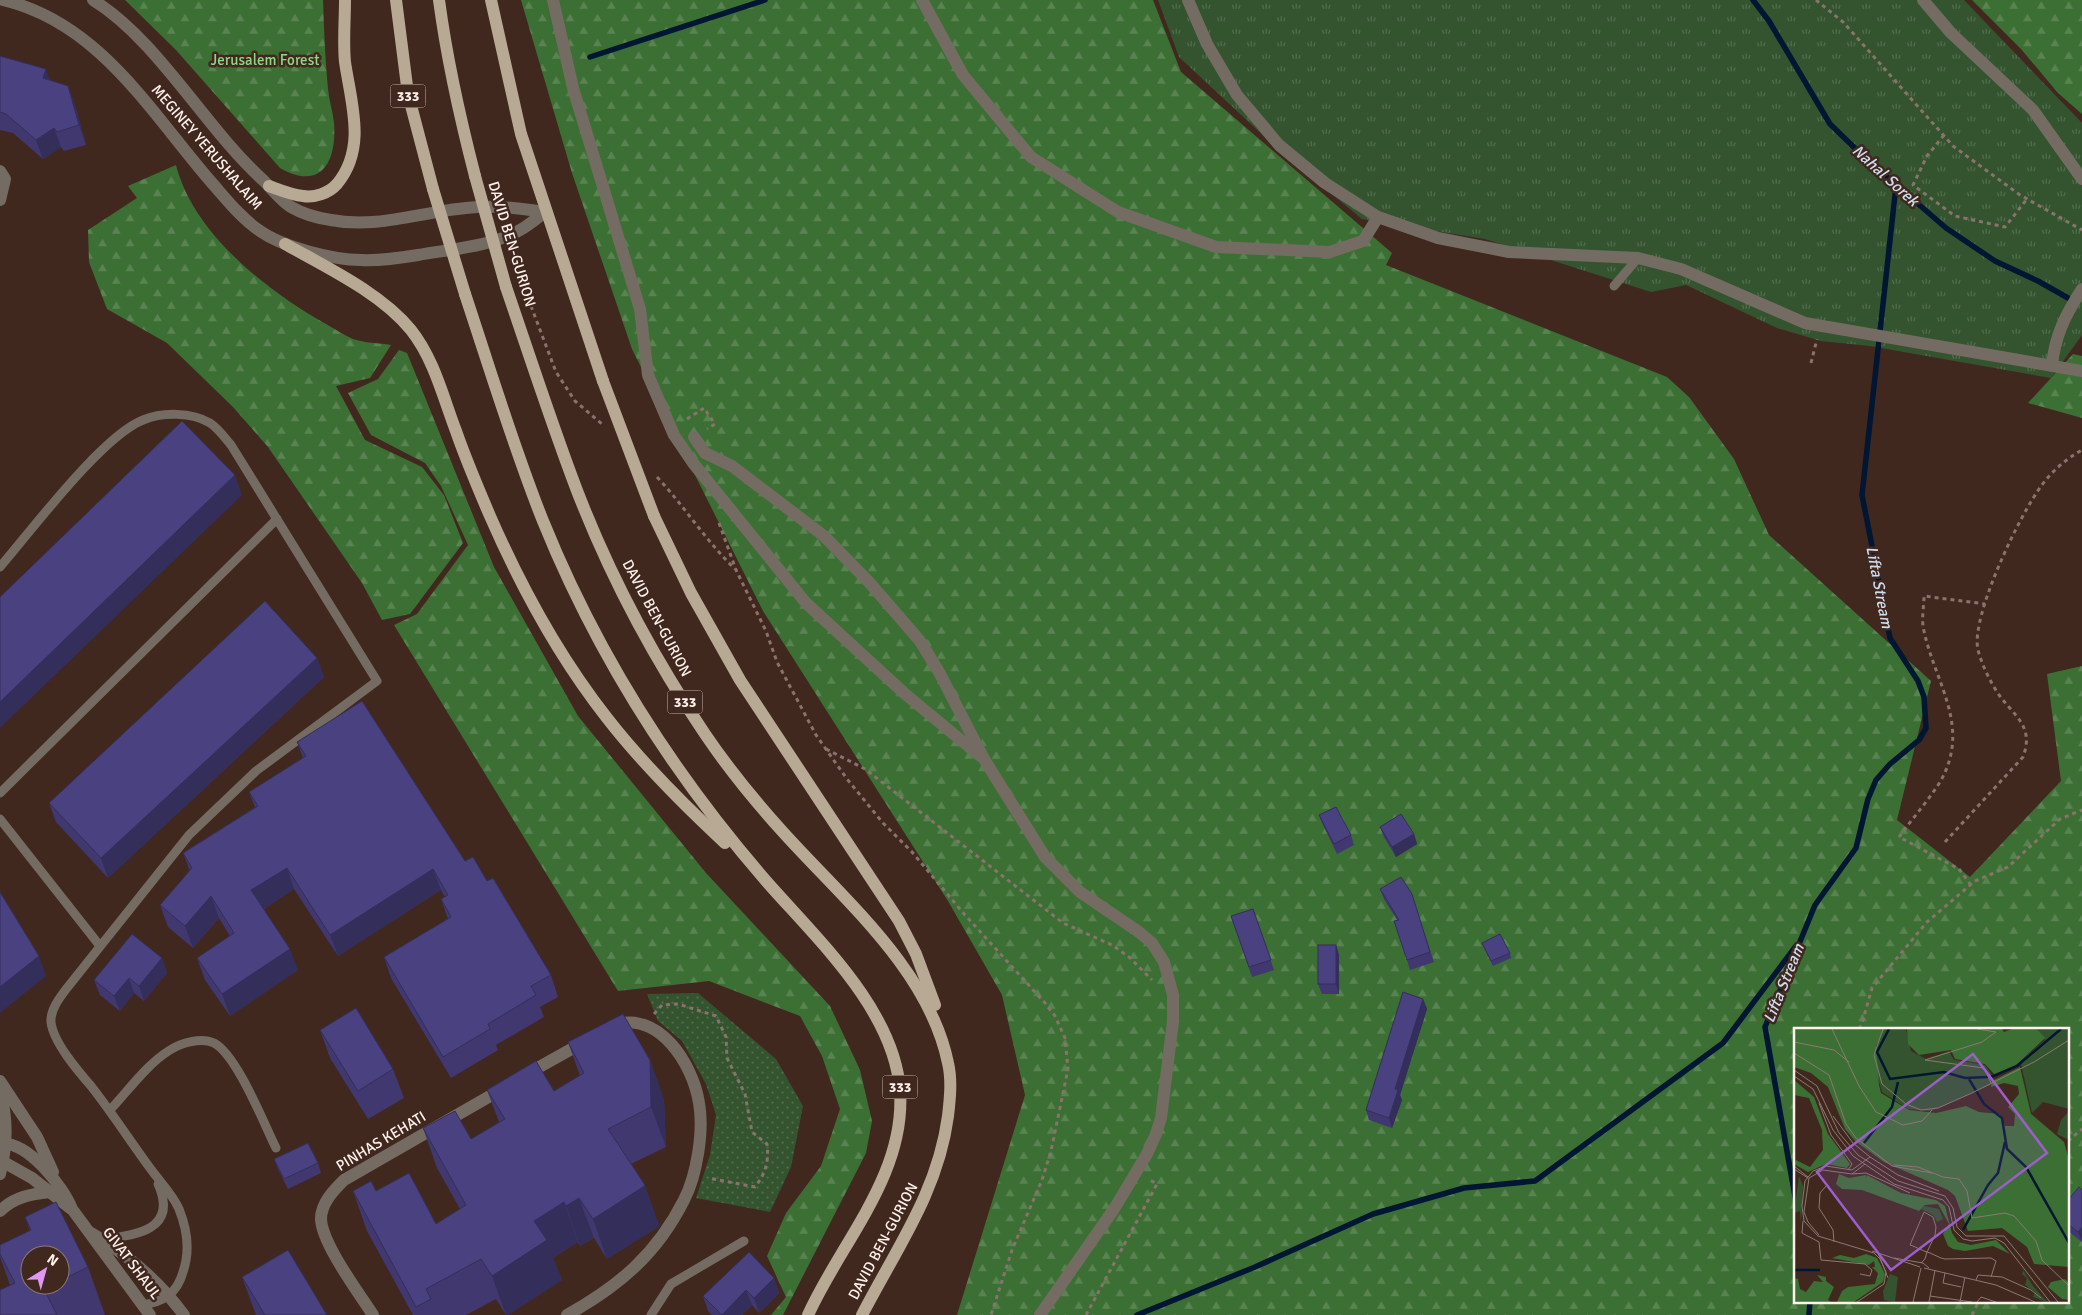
<svg xmlns="http://www.w3.org/2000/svg" width="2082" height="1315" font-family="Signika,sans-serif">
	<style>
		.grass { fill: url(#grass-tufts) }
		.forest { fill: url(#forest-firs); fill-rule: evenodd }
		.park { fill: url(#park-dots) }
		.lines { fill: none; stroke-linecap: round; stroke-linejoin: round }
		.stream { stroke: #001632; stroke-width: 5.5 }
		.path { stroke: #88746c; stroke-width: 3; stroke-dasharray: 4 4; stroke-linecap: butt }
		.service { stroke: #746c62; stroke-width: 9 }
		.minor { stroke: #746c62; stroke-width: 12 }
		.tertiary { stroke: #746c62; stroke-width: 12 }
		.primary { stroke: #b8a995; stroke-width: 12 }
		.primary-bridge { stroke: #b8a995; stroke-width: 12 }
		.wall { fill: #40386f; fill-rule: evenodd }
		.shaded-wall { fill: #342e5a }
		.building { fill: #4a4181; stroke: #342e5a }
		.labels { text-anchor: middle; stroke-width: 5; stroke-linejoin: round; paint-order: stroke }
		.shield { fill: #40281f; stroke: #c6b5ae; stroke-width: 1 }
		.shield-label { font-size: 14px; font-weight: bold; fill: #fff2ec }
		.park-label { font-size: 15px; fill: #90d884; stroke: #40281f }
		.street-label { font-size: 15px; fill: #fff2ec; stroke: #40281f }
		.water-label { font-size: 16px; font-style: italic; fill: #cfddee; stroke: #40281f }
		.inset-river { fill: none; stroke: #001632; stroke-width: 2.5 }
		.inset-road { fill: none; stroke: #8c7971; stroke-width: 1 }
		.view { fill: #9c5eca; fill-opacity: 0.15; stroke: #9c5eca; stroke-width: 2.5 }
		.inset-edge { fill: none; stroke: #fff2ec; stroke-width: 2.5 }
	</style>
	<defs>
		<pattern id="grass-tufts" width="24" height="20" patternUnits="userSpaceOnUse" patternTransform="scale(1.25)"><rect width="24" height="20" fill="#34542f"/><path d="M3 7l-1-3M5 7V3M7 7l1-3M15 17l-1-3M17 17v-4M19 17l1-3" fill="none" stroke="#526d4d"/></pattern>
		<pattern id="forest-firs" width="22" height="20" patternUnits="userSpaceOnUse" patternTransform="scale(1.25)"><rect width="22" height="20" fill="#3c6f34"/><path d="M5 1l3.5 6h-7zM16 11l3.5 6h-7z" fill="#598452"/></pattern>
		<pattern id="park-dots" width="8" height="8" patternUnits="userSpaceOnUse" patternTransform="scale(1.25)"><rect width="8" height="8" fill="#34542f"/><path d="M2 2h.1M6 6h.1" fill="none" stroke="#526d4d" stroke-width="1.8" stroke-linecap="round"/></pattern>
	</defs>
	<rect width="100%" height="100%" fill="#40281f"/>
	<!-- grass -->
	<polygon class="grass" points="1158,0 1964,0 2082,123 2082,335 2051,378 1870,346 1821,341 1777,328 1686,285 1651,292 1485,239 1362,219 1282,153 1179,57"/>
	<!-- forest -->
	<g class="forest">
		<path d="M125 0H323C324 30 325 59 328 89 329 101 333 112 334 123 337 163 320 191 280 168L176 50Z"/>
		<path d="M521 0H1153L1181 72 1392 253 1386 265 1667 377 1689 397 1734 459 1769 535 1931 681 1897 820 1970 877 2061 781 2047 674 2082 666V1315H957L1025 1095 1002 995 948 901 763 611 632 349 572 173ZM1796 1029H2068V1301H1796Z"/>
		<polygon points="1972,0 2082,0 2082,114 2058,93 2021,49"/>
		<path d="M176 165C193 233 268 292 326 324 335 329 344 335 353 339 364 343 379 343 391 345L370 378 336 386 365 440 422 467 444 495 463 543 410 614 382 620 362 583 268 447 233 407 167 343 107 309 89 262 88 230 137 198 128 186Z"/>
		<polygon points="399,350 407,353 494,567 578,716 706,873 830,1006 860,1070 872,1121 866,1153 783,1315 771,1315 786,1297 767,1256 786,1213 821,1166 840,1109 822,1056 800,1016 709,981 618,991 394,625 417,614 468,545 441,486 425,463 371,435 348,393 378,379"/>
		<polygon points="2073,354 2082,356 2082,418 2028,403"/>
	</g>
	<!-- park -->
	<polygon class="park" points="698,993 776,1059 803,1106 791,1167 770,1212 696,1198 710,1155 716,1115 706,1084 682,1041 658,1021 647,994"/>
	<g class="lines">
		<!-- stream -->
		<g class="stream">
			<polyline points="1753,0 1769,21 1830,124 1864,157 1946,228 1995,261 2038,281 2068,298"/>
			<polyline points="590,57 765,0"/>
			<polyline points="1796,1202 1765,1027 1815,905 1856,848 1868,799 1876,780 1890,764 1919,740 1926,728 1924,697 1918,681 1890,638 1862,495 1896,186"/>
			<polyline points="1137,1315 1255,1267 1373,1214 1464,1188 1535,1181 1723,1043 1796,946"/>
			<polyline points="1809,1315 1810,1301"/>
		</g>
		<!-- path -->
		<g class="path">
			<polyline points="1816,0 1843,22 1953,146 2020,195 2082,230"/>
			<polyline points="1944,135 1927,156 1913,185 1955,216 2005,227 2027,199"/>
			<polyline points="531,306 556,372 575,401 602,424"/>
			<polyline points="1811,363 1817,339"/>
			<polyline points="687,419 704,408 715,424 707,429"/>
			<path d="M657 477C685 507 706 541 735 569"/>
			<polyline points="719,523 736,570 766,631 777,662 816,735 847,779 883,823 912,852 965,915 1045,1003 1055,1016 1065,1038 1068,1069 1051,1151 1042,1180 1012,1250 991,1315"/>
			<polyline points="826,749 865,769 1063,923 1112,945 1129,957 1152,980"/>
			<path d="M1945 842 2023 757C2035 725 2013 716 1997 692 1989 679 1982 665 1978 650 1970 617 2021 512 2042 485 2053 470 2066 459 2082 450"/>
			<path d="M1971 885 1959 869 1899 837C1912 819 1928 801 1940 782 1972 727 1935 683 1924 631 1921 620 1924 607 1924 596L1985 604"/>
			<path d="M654 1014 662 1005 678 1004 716 1016 726 1037 727 1058 745 1094 752 1132 767 1144C769 1161 766 1173 755 1187L708 1178"/>
			<polyline points="1859,1029 1862,1023 1872,988 1927,922 1975,881 2008,867 2060,819 2082,810"/>
			<polyline points="2068,1141 2082,1129"/>
			<polyline points="1086,1315 1157,1184 1148,1179"/>
			<polyline points="1972,1315 1979,1301"/>
		</g>
		<!-- service -->
		<g class="service">
			<polyline points="1614,286 1638,258"/>
			<path d="M0 567C31 531 102 436 143 420 162 412 192 412 210 423 218 428 225 438 231 445L377 681 256 771 189 835 67 988C60 997 50 1010 51 1022 53 1042 78 1071 91 1086 113 1114 132 1144 153 1172 162 1184 173 1195 179 1209 187 1229 190 1252 183 1272 177 1294 163 1302 142 1305"/>
			<polyline points="0,793 277,519"/>
			<polyline points="0,819 100,946"/>
			<path d="M110 1110C128 1091 147 1064 170 1050 181 1043 201 1037 214 1043 237 1055 264 1124 276 1148"/>
			<path d="M102 1239C135 1236 179 1230 158 1184"/>
			<polyline points="651,1315 671,1284 744,1241"/>
		</g>
		<!-- minor -->
		<g class="minor">
			<polyline points="553,0 573,88 640,309 648,375 674,435 693,463 806,603 904,693 980,756"/>
			<polyline points="922,0 963,75 1031,157 1118,212 1216,247 1330,252 1363,241 1378,217"/>
			<polyline points="1188,0 1207,44 1237,95 1279,145 1325,183 1378,217 1438,238 1509,252 1638,258 1681,269 1805,323 2082,371"/>
			<polyline points="1923,0 1951,33 2033,110 2082,179"/>
			<polyline points="0,171 5,179 0,200"/>
			<path d="M2052 365C2055 335 2066 314 2082 289"/>
			<polyline points="694,437 705,453 732,466 824,536 869,582 920,641 939,672 984,759 1045,857 1080,892 1139,932 1152,943 1164,962 1173,995 1173,1021 1161,1118 1156,1134 1147,1154 1114,1209 1040,1315"/>
			<polyline points="525,1075 584,1042"/>
			<path d="M373 1315C359 1293 322 1244 321 1219 321 1203 334 1190 344 1180L504 1088"/>
			<path d="M567 1315C619 1286 657 1254 684 1200 697 1175 704 1130 699 1103 693 1064 658 1008 612 1026"/>
		</g>
		<!-- tertiary -->
		<g class="tertiary">
			<path d="M3 0C100 23 151 113 212 183 227 200 241 218 260 231 283 247 333 260 361 260 380 261 400 258 418 255 452 249 490 247 520 230 529 225 537 218 545 212"/>
			<path d="M93 0C159 41 205 128 264 181 272 189 281 201 291 207 303 214 317 218 331 220 376 229 421 212 466 208 493 205 518 208 545 212"/>
			<polyline points="0,1081 37,1137 53,1172"/>
			<path d="M0 1091C8 1119 7 1147 0 1174"/>
			<path d="M0 1144C27 1140 63 1186 72 1209L150 1315"/>
			<polyline points="0,1160 32,1178 70,1208"/>
			<path d="M0 1211C14 1197 31 1194 50 1192"/>
			<path d="M91 1233C129 1255 158 1280 184 1315"/>
		</g>
		<!-- primary -->
		<g class="primary">
			<polyline points="396,0 408,94 433,189"/>
			<path d="M439 0C447 60 460 118 475 176"/>
			<polyline points="491,0 521,134 603,381"/>
			<path d="M269 186C280 190 292 195 303 196 315 198 329 193 337 184 367 148 351 103 345 62 343 42 345 20 345 0"/>
			<path d="M285 244C326 267 381 293 411 330 434 359 443 397 456 431 466 460 478 488 490 516 521 587 559 657 607 718 642 763 683 804 725 843"/>
			<path d="M506 287C529 354 551 422 576 488 609 574 653 657 705 734 728 768 754 800 782 831 843 899 929 970 948 1063 952 1080 950 1099 948 1116 938 1192 896 1249 862 1315"/>
			<path d="M465 294C490 369 513 446 543 521 596 652 674 775 767 882 817 939 895 1011 900 1091 906 1175 841 1242 808 1315"/>
			<polyline points="654,516 691,593 740,680 899,921 916,954 935,1005"/>
		</g>
		<!-- primary-bridge -->
		<g class="primary-bridge">
			<polyline points="475,176 506,287"/>
			<polyline points="433,189 465,294"/>
			<polyline points="603,381 654,516"/>
		</g>
	</g>
	<!-- wall -->
	<g class="wall">
		<polygon points="0,56 50,80 68,86 75,105 86,145 64,151 61,147 43,159 13,133 0,130"/>
		<polygon points="317,658 324,677 108,878 56,822 49,803"/>
		<polygon points="297,742 465,861 487,881 551,975 558,997 540,1007 544,1017 496,1045 498,1050 451,1078 391,978 384,957 448,919 441,899 445,897 441,890 338,956 294,889 264,909 298,970 230,1016 205,980 197,958 230,936 219,918 193,948 168,927 160,905 190,871 183,853 255,807 249,792 303,758"/>
		<polygon points="1319,815 1351,835 1354,845 1337,854 1323,825"/>
		<polygon points="1380,827 1414,834 1417,844 1396,857 1384,837"/>
		<polygon points="1380,889 1415,904 1434,962 1410,970 1407,960 1397,920 1384,899"/>
		<polygon points="1253,909 1274,970 1252,977 1231,916"/>
		<polygon points="1482,943 1510,953 1511,958 1493,966"/>
		<polygon points="1336,945 1339,955 1339,994 1322,994 1318,984"/>
		<polygon points="162,958 167,973 144,1001 134,993 120,1011 100,995 94,980"/>
		<polygon points="1423,999 1427,1009 1400,1095 1402,1100 1392,1128 1369,1120 1366,1110"/>
		<polygon points="320,1030 393,1069 404,1098 368,1119 330,1058"/>
		<polygon points="568,1042 650,1060 664,1100 666,1147 631,1164 659,1225 658,1227 607,1259 594,1238 580,1246 578,1242 553,1258 562,1280 508,1315 506,1315 496,1299 466,1315 413,1315 367,1231 353,1191 376,1191 436,1224 460,1209 437,1168 423,1128 471,1139 499,1122 487,1090 554,1091 580,1076"/>
		<polygon points="274,1159 318,1163 321,1173 288,1189 278,1169"/>
		<polygon points="2068,1200 2082,1242 2068,1231"/>
		<path d="M25 1217 88 1267 105 1315H0L10 1285 0 1257V1245L30 1231ZM60 1255V1285H30Z"/>
		<polygon points="242,1277 327,1315 256,1315"/>
		<polygon points="774,1278 779,1293 759,1313 752,1305 742,1315 712,1315 708,1311 703,1296"/>
	</g>
	<!-- shaded-wall -->
	<g class="shaded-wall">
		<polygon points="46,69 53,89 43,78"/>
		<polygon points="68,86 75,105 86,145 79,125"/>
		<polygon points="54,128 61,147 43,159 36,140"/>
		<polygon points="235,475 242,495 0,728 0,702"/>
		<polygon points="317,658 324,677 108,878 101,858"/>
		<polygon points="1414,834 1417,844 1396,857 1392,847"/>
		<polygon points="287,868 294,889 259,912 251,890"/>
		<polygon points="433,869 441,890 338,956 330,935"/>
		<polygon points="211,896 219,918 193,948 185,926"/>
		<polygon points="1336,945 1339,955 1339,994 1336,984"/>
		<polygon points="290,949 298,970 230,1016 222,994"/>
		<polygon points="39,956 46,976 0,1013 0,987"/>
		<polygon points="162,958 167,973 144,1001 139,986"/>
		<polygon points="129,978 134,993 120,1011 114,996"/>
		<polygon points="1423,999 1427,1009 1400,1095 1402,1100 1392,1128 1389,1118 1395,1089"/>
		<polygon points="650,1060 664,1100 666,1147 651,1107"/>
		<polygon points="645,1185 659,1225 658,1227 607,1259 593,1219"/>
		<polygon points="579,1198 594,1238 580,1246 566,1206"/>
		<polygon points="564,1202 578,1242 553,1258 562,1280 508,1315 506,1315 492,1276 534,1221"/>
		<polygon points="2082,1227 2082,1242 2078,1232"/>
		<polygon points="774,1278 779,1293 759,1313 754,1298"/>
		<polygon points="746,1290 752,1305 742,1315 722,1315"/>
	</g>
	<!-- building -->
	<g class="building">
		<polygon points="0,56 46,69 43,78 68,86 79,125 57,132 54,128 36,140 6,114 0,112"/>
		<polygon points="182,421 235,475 0,702 0,597"/>
		<polygon points="265,601 317,658 101,858 49,803"/>
		<polygon points="362,701 465,861 473,857 487,881 493,878 551,975 531,986 536,995 488,1024 490,1029 443,1057 384,957 451,917 441,899 448,895 433,869 330,935 287,868 251,890 290,949 222,994 197,958 234,933 211,896 185,926 160,905 192,868 183,853 258,806 249,792 306,756 297,742"/>
		<polygon points="1336,807 1351,835 1334,844 1319,815"/>
		<polygon points="1401,814 1414,834 1392,847 1380,827"/>
		<polygon points="1401,877 1412,894 1430,952 1407,960 1394,921 1399,920 1380,889"/>
		<polygon points="0,892 39,956 0,987"/>
		<polygon points="1253,909 1271,960 1249,967 1231,916"/>
		<polygon points="132,934 162,958 139,986 129,978 114,996 94,980"/>
		<polygon points="1500,934 1510,953 1491,961 1482,943"/>
		<rect x="1318" y="945" width="18" height="39"/>
		<polygon points="1403,992 1423,999 1395,1089 1398,1090 1389,1118 1366,1110"/>
		<polygon points="356,1008 393,1069 358,1091 320,1030"/>
		<polygon points="623,1014 650,1060 651,1107 608,1129 645,1185 643,1187 593,1219 579,1198 566,1206 564,1202 534,1221 547,1240 492,1276 481,1259 426,1289 431,1299 416,1307 353,1191 371,1181 376,1191 409,1173 436,1224 466,1205 423,1128 455,1111 471,1139 505,1119 487,1090 536,1061 554,1091 584,1073 568,1042"/>
		<polygon points="308,1143 318,1163 284,1179 274,1159"/>
		<polygon points="2079,1187 2082,1190 2082,1227 2078,1232 2068,1224 2068,1200"/>
		<polygon points="56,1202 88,1267 60,1281 60,1255 30,1255 30,1285 52,1285 44,1289 57,1315 0,1315 0,1290 15,1283 0,1254 0,1245 31,1230 25,1217"/>
		<polygon points="288,1250 327,1315 265,1315 242,1277"/>
		<polygon points="749,1252 774,1278 754,1298 746,1290 722,1315 703,1296"/>
	</g>
	<g class="labels">
		<!-- shield labels -->
		<g class="shield">
			<rect x="390.5" y="84.5" width="35" height="23" rx="4"/>
			<rect x="667.5" y="690.5" width="35" height="23" rx="4"/>
			<rect x="882.5" y="1075.5" width="35" height="23" rx="4"/>
		</g>
		<g class="shield-label">
			<text x="408" y="101">333</text>
			<text x="685" y="707">333</text>
			<text x="900" y="1092">333</text>
		</g>
		<!-- park labels -->
		<g class="park-label">
			<text x="265" y="65">Jerusalem Forest</text>
		</g>
		<!-- street labels -->
		<g class="street-label">
			<text transform="translate(207 147) rotate(49)" y="5">MEGINEY YERUSHALAIM</text>
			<text transform="translate(512 244) rotate(73)" y="5">DAVID BEN-GURION</text>
			<text transform="translate(657 618) rotate(62)" y="5">DAVID BEN-GURION</text>
			<text transform="translate(381 1141) rotate(-31)" y="5">PINHAS KEHATI</text>
			<text transform="translate(883 1241) rotate(-62)" y="5">DAVID BEN-GURION</text>
			<text transform="translate(132 1263) rotate(53)" y="5">GIVAT SHAUL</text>
		</g>
		<!-- water labels -->
		<g class="water-label">
			<text transform="translate(1886 175) rotate(42)" y="6">Nahal Sorek</text>
			<text transform="translate(1880 587) rotate(79)" y="6">Lifta Stream</text>
			<text transform="translate(1783 983) rotate(-68)" y="6">Lifta Stream</text>
		</g>
	</g>
	<!-- overview -->
	<g transform="translate(1794 1028)">
		<rect width="275" height="275" fill="#40281f"/>
		<path d="M86 1H112L117 23 132 31 155 23 160 32 191 37 197 46 198 56 137 83 114 81 88 64 79 35ZM243 1H275V81L249 74 238 85 227 36 229 31 251 12ZM275 83V112L263 106 267 92ZM5 148 9 158 7 195 6 183 0 185ZM96 246 104 249 101 274 90 272 89 263Z" fill="#34542f"/>
		<path d="M0 1H91L82 18 85 57 87 65 115 82 142 85 172 78 185 84 206 86 211 98H220L221 86 214 79 225 66 224 58 210 55 197 59 198 53 226 39 237 86 270 114 275 132V239L240 236 233 219 208 200 174 203 161 168 154 162 90 134 61 113 51 101 34 59 17 45 0 39ZM113 1H208L210 4 218 1H243L251 10 219 40 201 47 191 36 161 31 157 22 125 27 114 16ZM0 52 20 69 34 106 56 136 53 140 32 136 14 144 0 136 2 132 16 139 29 122 28 102 15 70 0 67ZM45 146 55 150 72 147V150L73 147 107 165 142 172 151 178 158 205 164 214 177 217 202 212 216 226 199 218 171 223 159 221 154 218 149 206 155 196 144 176 131 177 125 183 68 162 48 161 42 156ZM72 226 83 230 91 246 89 254 60 274H43L48 263 54 259 81 256 84 245 78 239H81L80 233 75 237 38 230 46 227 60 230ZM23 247 32 249V253L40 259 34 272 37 274H0V250L4 251 6 261 12 264 20 253 29 254ZM271 251 275 255V272L268 271 254 259 257 254Z" fill="#3c6f34"/>
		<path d="M131 178 145 181 149 191 143 194 139 187 127 181ZM229 242 239 258 253 274 239 269 241 264 231 257 233 250 228 246Z" fill="#34542f"/>
		<path class="inset-river" d="M95 1 83 24 96 51 150 44 171 50 194 49M197 49 223 38 267 1M175 51 190 76 208 90 213 121 232 139 275 215M70 115 98 79 104 54M169 202 194 157 204 145 211 114M0 242H26"/>
		<path class="inset-road" d="M38 1 65 58 82 84 109 97 128 93 138 82M89 1 80 27 88 56 112 76 127 82 144 80 178 65 240 34 275 12M183 1 202 4 188 14 131 32 190 40 197 55M0 14 40 22 55 34M0 25 35 47 52 96 62 110 98 138 138 145M0 42 23 58 45 105 64 127 104 153 151 168 159 180 163 199 172 208H210L264 274M0 48 19 61 39 102 59 128 100 156 149 172 155 179 160 202 169 211 178 213 201 210 210 215 256 274M25 75 37 107 58 136 54 142M39 88 59 115 76 129 104 147 145 163M100 137 124 139 149 149 165 151 173 163 178 190 211 185 220 188 242 213 248 232 275 258M0 138 14 149M0 141 14 150M58 146 72 145 116 165M33 157 26 165 25 180 39 202 40 214M9 193 8 205 25 214 27 232 71 236 78 242 76 248 66 246M25 207 14 194 10 184 15 150 29 142 58 146 71 136M78 223 126 239M84 225 94 250M100 230 129 235 135 240M127 235 131 231 133 224 134 222 141 207 142 199 139 189 130 184 116 217 119 218 130 223 136 225 147 230 151 231 197 230 202 233 197 249M130 240 202 257 241 274M151 245 149 255 167 259M182 252 184 247 208 249 237 262 247 270M136 268 178 274M63 274 90 256 92 244 86 231 80 225 24 208 10 193 8 178 11 153 19 143 32 138 58 142 76 129M119 274 127 240M135 274 141 242M166 274 171 249M183 274 187 269 202 274"/>
		<path class="view" d="M179 26 253 125 97 242 23 144Z"/>
		<rect width="275" height="275" class="inset-edge"/>
	</g>
	<!-- north arrow -->
	<g transform="translate(45 1270) rotate(37)"><circle r="24" fill="#40281f" stroke="#8c7971"/>
	<path d="M0-4L9 19L0 12L-9 19Z" fill="#de98f3"/>
	<text y="-8" font-size="14" font-weight="bold" text-anchor="middle" fill="#fff2ec">N</text>
	</g>
</svg>
